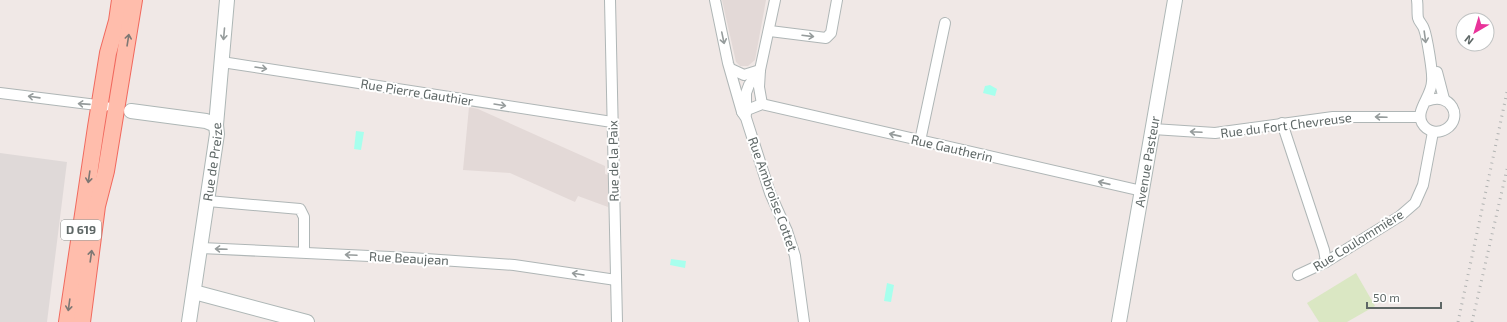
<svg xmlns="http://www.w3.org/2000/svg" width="1507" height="322" font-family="'Exo 2',sans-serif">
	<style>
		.industrial { fill: #dfd9d8 }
		.education { fill: #e3d9d7 }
		.green { fill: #dae7c3 }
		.water { fill: #a7ffed }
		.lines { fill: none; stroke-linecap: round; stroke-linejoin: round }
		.street-casing { stroke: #afb6b6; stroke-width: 12 }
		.secondary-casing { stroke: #aeb7b6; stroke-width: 16 }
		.primary-casing { stroke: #f1695e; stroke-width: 18 }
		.street { stroke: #fff; stroke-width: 10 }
		.secondary { stroke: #fff; stroke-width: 14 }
		.primary { stroke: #ffbdac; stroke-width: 16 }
		.rail { stroke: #b1b3b2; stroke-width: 3; stroke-dasharray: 1 5; stroke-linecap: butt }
		.oneway { stroke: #969c9c }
		.oneway2 { stroke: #7e7874 }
		.labels { text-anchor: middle; stroke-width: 4; stroke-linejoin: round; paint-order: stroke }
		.shield { fill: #fff; stroke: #8e9594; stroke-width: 1 }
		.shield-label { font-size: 12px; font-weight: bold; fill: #5e6766 }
		.street-label { font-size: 13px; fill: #5e6766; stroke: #fff }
	</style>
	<rect width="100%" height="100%" fill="#f0e8e6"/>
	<!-- industrial -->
	<polygon class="industrial" points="0,153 67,162 47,322 0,322"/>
	<!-- education -->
	<g class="education">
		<polygon points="722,0 766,0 755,60 748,66 740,66 736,62"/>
		<polygon points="469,107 478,109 605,166 605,174 608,175 608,207 578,196 575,202 510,173 463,170"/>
	</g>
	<!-- green -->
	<polygon class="green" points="1356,273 1375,306 1347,322 1319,322 1307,303"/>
	<!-- water -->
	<g class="water">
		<polygon points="990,85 997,89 995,96 983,93 985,86"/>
		<polygon points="356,131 364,132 361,150 354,149"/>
		<polygon points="671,259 686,261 685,268 670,265"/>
		<polygon points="887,283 894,285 891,302 884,301"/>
	</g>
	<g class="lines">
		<!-- street casing -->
		<g class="street-casing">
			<g id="street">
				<polyline points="610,0 617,322"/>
				<polyline points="715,0 728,63 742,112 746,118 770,193 787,231 795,256 804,322"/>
				<path d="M1417 0C1418 6 1417 13 1418 18 1419 22 1423 25 1424 29 1427 37 1433 73 1432 81 1432 96 1415 110 1422 123 1427 132 1438 134 1446 129 1464 118 1451 91 1427 101"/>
				<polyline points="770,31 826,38 831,33 837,0"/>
				<polyline points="222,62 612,122"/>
				<polyline points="731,69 744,75 760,70"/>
				<polyline points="760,70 759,87 762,104"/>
				<polyline points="1437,72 1444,99"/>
				<polyline points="0,93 105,106"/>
				<polyline points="742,112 762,104 1142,191"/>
				<polyline points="746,114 746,93 749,85 760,70 775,0"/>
				<polyline points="1282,123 1324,250 1326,262"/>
				<polyline points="1153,129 1215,133 1333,117 1420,117"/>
				<polyline points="920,141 945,23"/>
				<polyline points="208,201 300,209 304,217 304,252"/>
				<polyline points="201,248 411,258 514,265 616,280"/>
				<polyline points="1298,275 1326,262 1400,216 1415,203 1423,185 1433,132"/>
			</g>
		</g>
		<!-- secondary casing -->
		<g class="secondary-casing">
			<g id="secondary">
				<polyline points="131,111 206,121 216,125"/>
				<polyline points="194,292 307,322"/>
				<path id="s1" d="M189 322 217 134 216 125 227 0"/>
				<path id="s2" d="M1119 322 1175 0"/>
			</g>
		</g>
		<!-- primary casing -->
		<g class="primary-casing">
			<g id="primary">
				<polyline points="67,322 96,127 108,53 117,21 120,0"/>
				<polyline points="82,322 97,206 106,171 134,0"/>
			</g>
		</g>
		<!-- street -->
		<use href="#street" class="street"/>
		<!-- secondary -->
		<use href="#secondary" class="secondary"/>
		<!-- primary -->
		<use href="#primary" class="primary"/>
		<!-- rail -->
		<g class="rail">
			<polyline points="1458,322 1507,92"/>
			<polyline points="1472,322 1507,169"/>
		</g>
	</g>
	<!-- one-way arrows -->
	<defs><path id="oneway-shaft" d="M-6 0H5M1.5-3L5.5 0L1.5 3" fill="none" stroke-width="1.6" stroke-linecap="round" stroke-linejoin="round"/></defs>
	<g class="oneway">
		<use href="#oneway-shaft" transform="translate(224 34) rotate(95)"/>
		<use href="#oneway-shaft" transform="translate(808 36) rotate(7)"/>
		<use href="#oneway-shaft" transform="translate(1425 37) rotate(82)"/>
		<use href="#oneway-shaft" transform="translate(723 38) rotate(78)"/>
		<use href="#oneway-shaft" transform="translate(261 68) rotate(9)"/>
		<use href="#oneway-shaft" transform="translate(34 97) rotate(-172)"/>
		<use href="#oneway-shaft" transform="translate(84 104) rotate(-176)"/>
		<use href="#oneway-shaft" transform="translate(500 105) rotate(9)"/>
		<use href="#oneway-shaft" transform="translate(1381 117) rotate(-178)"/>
		<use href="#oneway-shaft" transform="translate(1196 132) rotate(-177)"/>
		<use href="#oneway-shaft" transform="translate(895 135) rotate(-167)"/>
		<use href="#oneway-shaft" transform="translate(1104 183) rotate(-167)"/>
		<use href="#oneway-shaft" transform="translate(221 249) rotate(-178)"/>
		<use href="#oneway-shaft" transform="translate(351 255) rotate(-177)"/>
		<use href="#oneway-shaft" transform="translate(578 274) rotate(-171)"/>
	</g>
	<g class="oneway2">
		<use href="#oneway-shaft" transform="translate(128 40) rotate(-81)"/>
		<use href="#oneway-shaft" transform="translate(89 177) rotate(98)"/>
		<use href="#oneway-shaft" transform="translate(91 256) rotate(-82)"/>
		<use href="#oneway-shaft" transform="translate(69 305) rotate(98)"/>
	</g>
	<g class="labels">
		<!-- shield labels -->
		<rect class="shield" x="61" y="220" width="40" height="20" rx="3"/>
		<g class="shield-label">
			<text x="81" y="234">D 619</text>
		</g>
		<!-- street labels -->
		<g class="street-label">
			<text transform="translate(417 92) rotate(9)" y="5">Rue Pierre Gauthier</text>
			<text transform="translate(1286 125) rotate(-7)" y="5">Rue du Fort Chevreuse</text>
			<text transform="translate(952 148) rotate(13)" y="5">Rue Gautherin</text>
			<text dy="5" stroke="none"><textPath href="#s1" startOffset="162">Rue de Preize</textPath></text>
			<text transform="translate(613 161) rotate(-91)" y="5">Rue de la Paix</text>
			<text dy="5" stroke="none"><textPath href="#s2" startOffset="163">Avenue Pasteur</textPath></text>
			<text transform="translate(773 194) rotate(70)" y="5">Rue Ambroise Cottet</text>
			<text transform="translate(1358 240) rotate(-32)" y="5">Rue Coulommière</text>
			<text transform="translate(409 258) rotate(3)" y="5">Rue Beaujean</text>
		</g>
	</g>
	<!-- north arrow -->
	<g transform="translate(1475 32) rotate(218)"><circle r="19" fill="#ffffff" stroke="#bfc2c2"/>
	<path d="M0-3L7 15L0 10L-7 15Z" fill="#e9339a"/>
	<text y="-6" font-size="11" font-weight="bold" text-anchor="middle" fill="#5e6766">N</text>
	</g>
	<!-- scale -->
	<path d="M1367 302v6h74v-6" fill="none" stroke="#5e6766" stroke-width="2"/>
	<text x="1373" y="302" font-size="12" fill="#5e6766" stroke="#ffffff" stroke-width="3" paint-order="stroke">50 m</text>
</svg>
